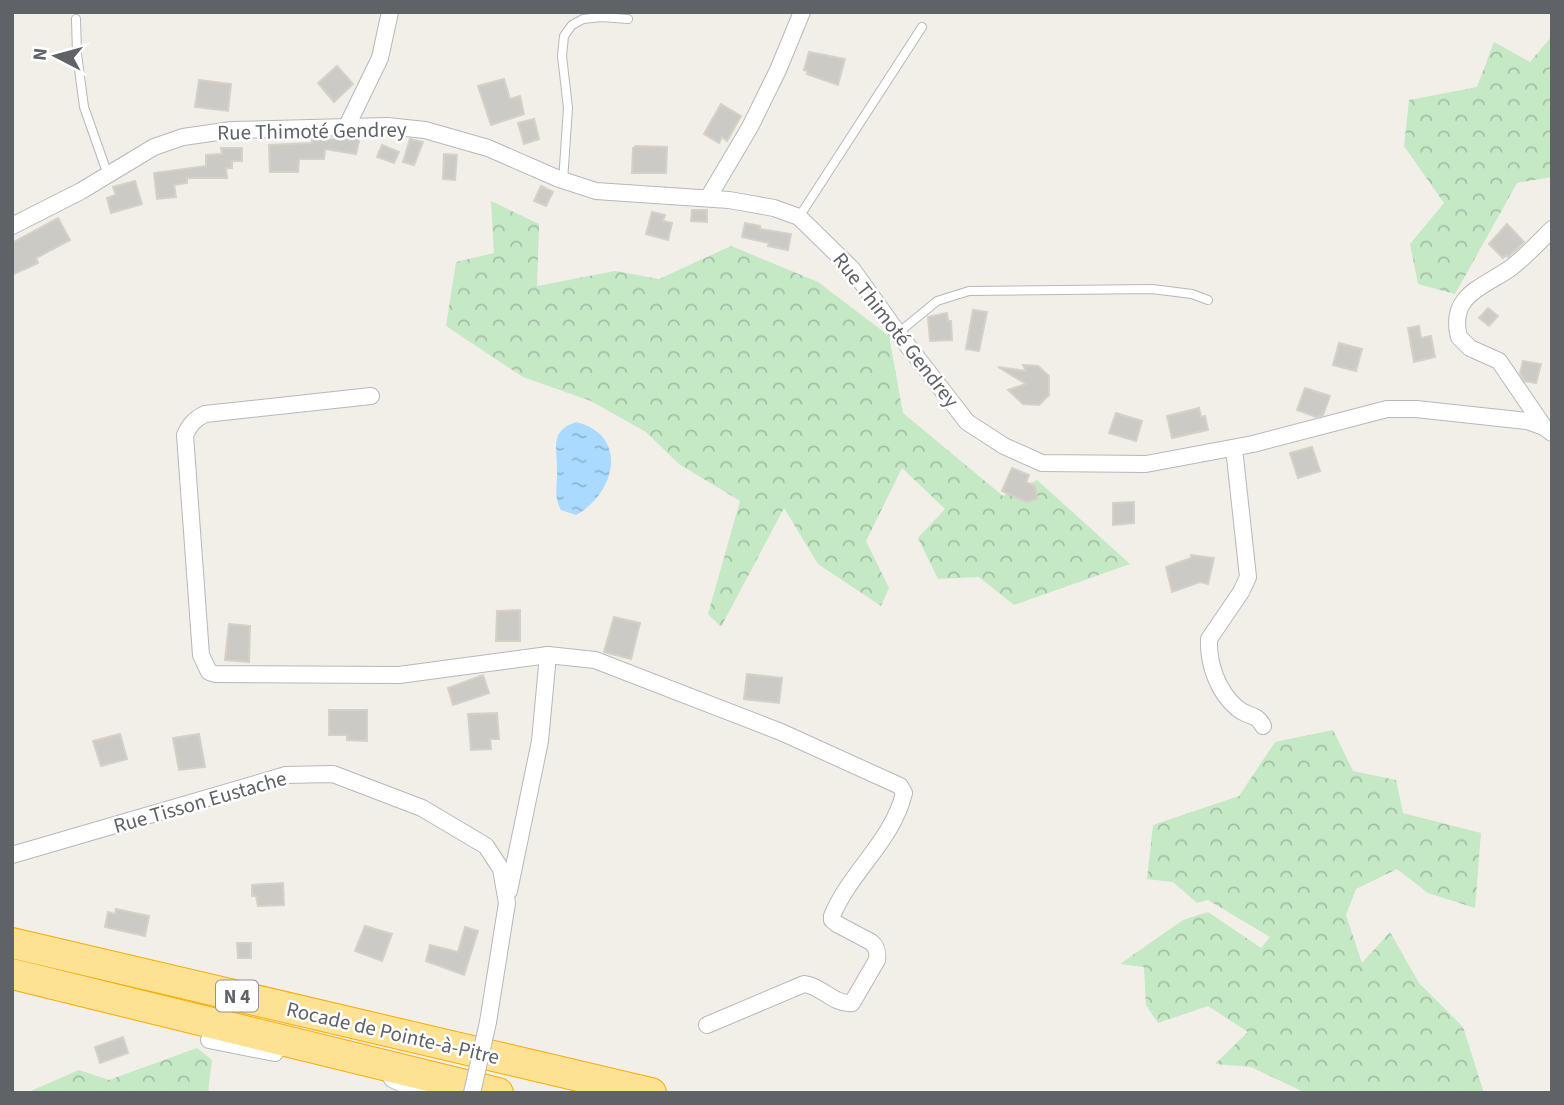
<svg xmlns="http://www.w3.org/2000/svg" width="1564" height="1105" font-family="'Source Sans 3',sans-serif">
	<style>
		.forest { fill: url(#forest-crowns) }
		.water { fill: url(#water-ripples) }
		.building { fill: #cccac5; stroke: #d6d1c6; stroke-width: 2 }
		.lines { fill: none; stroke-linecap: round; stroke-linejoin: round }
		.lane-casing { stroke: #b5b8bc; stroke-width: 10 }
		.street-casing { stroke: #b5b8bc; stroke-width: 18 }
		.highway-casing { stroke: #f9ab00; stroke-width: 32 }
		.lane { stroke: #fff; stroke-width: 8 }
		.street { stroke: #fff; stroke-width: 16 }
		.highway { stroke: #fde293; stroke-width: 30 }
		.street-bridge-casing { stroke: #b5b8bc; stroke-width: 18; stroke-linecap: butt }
		.street-bridge { stroke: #fff; stroke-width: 16 }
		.labels { text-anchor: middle; stroke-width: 5; stroke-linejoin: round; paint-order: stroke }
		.shield { fill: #fff; stroke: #8f9295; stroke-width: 2 }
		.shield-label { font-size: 19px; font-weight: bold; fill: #5f6368 }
		.street-label { font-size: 21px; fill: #5f6368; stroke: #fff }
	</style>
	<defs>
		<pattern id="forest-crowns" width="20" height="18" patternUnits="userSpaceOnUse" patternTransform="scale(1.75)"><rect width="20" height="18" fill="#c5e8c5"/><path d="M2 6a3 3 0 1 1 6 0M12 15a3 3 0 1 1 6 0" fill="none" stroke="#a3c0a4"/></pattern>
		<pattern id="water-ripples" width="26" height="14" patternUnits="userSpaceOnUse" patternTransform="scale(1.75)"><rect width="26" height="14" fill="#aadaff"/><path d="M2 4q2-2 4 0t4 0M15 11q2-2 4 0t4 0" fill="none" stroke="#8eb4d2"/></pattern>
	</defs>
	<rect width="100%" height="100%" fill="#f1efe8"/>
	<!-- forest -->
	<g class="forest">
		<polygon points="1552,36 1552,177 1517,183 1455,294 1418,284 1410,244 1444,203 1404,146 1409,100 1477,87 1494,42 1530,62"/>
		<polygon points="491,201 539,224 537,286 615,271 659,279 731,246 818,282 889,336 903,413 1003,496 1037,480 1130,564 1014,605 979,577 938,579 918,538 945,509 902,468 866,541 889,588 881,606 818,564 784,508 721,627 708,614 740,501 679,464 646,432 591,401 523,377 446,326 456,262 494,253"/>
		<polygon points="1333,730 1353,771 1396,780 1403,813 1481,833 1475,908 1428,893 1397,869 1356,889 1346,915 1362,963 1390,932 1419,983 1463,1027 1484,1093 1306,1093 1251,1067 1215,1064 1248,1032 1208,1006 1158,1023 1146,1005 1144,967 1120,964 1183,920 1208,912 1261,948 1270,937 1208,900 1197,903 1173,882 1147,879 1153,825 1239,796 1275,742"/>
		<polygon points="197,1048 212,1060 208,1093 26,1093 79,1070 109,1080"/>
	</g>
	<!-- water -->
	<path class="water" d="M576 422C630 435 615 494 576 515L561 510C553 495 558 484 557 468 557 446 550 431 576 422Z"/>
	<!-- building -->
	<g class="building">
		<polygon points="809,52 845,59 838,85 807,74 807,71 804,70"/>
		<polygon points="337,66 353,84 334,102 318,83"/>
		<polygon points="504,79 510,99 520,96 524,114 491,125 478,86"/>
		<polygon points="199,80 231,84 228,111 195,107"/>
		<polygon points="721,104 741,116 727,141 722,137 719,143 704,134"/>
		<polygon points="534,119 539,139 524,144 518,123"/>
		<polygon points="360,137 356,154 325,149 324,159 299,159 298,172 270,172 269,145 312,143 312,138 344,140 344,138"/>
		<polygon points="410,139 423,142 414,165 403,162"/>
		<polygon points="382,145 399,152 394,163 377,157"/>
		<polygon points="636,146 667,147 666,173 632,173 633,148"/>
		<polygon points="221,148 242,148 242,161 232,161 232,168 226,168 227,178 187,178 187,183 174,185 176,197 157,199 154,173 206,166 206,155 222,154"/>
		<polygon points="444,154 457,155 455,180 443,179"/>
		<polygon points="135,181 142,204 111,213 107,198 116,195 113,187"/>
		<polygon points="541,186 553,192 546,206 534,201"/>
		<polygon points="692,210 707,210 707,222 691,221"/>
		<polygon points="652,212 665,215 663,221 672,223 668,240 646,234"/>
		<polygon points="58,218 70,240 36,258 38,263 12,275 12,243"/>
		<polygon points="745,223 760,226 760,229 791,234 788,250 768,246 769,243 742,237"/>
		<polygon points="1507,224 1524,242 1508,257 1506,255 1503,258 1489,244"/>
		<polygon points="1488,308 1498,316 1489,326 1479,318"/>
		<polygon points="973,310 987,312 979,351 966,349"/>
		<polygon points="947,313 948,321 951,321 952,340 930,341 928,317"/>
		<polygon points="1419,326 1421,338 1431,336 1435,357 1414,362 1408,328"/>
		<polygon points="1339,343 1362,349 1356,371 1333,365"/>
		<polygon points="1523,361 1541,364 1536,383 1525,381 1520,373"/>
		<polygon points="1023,365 1038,366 1049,376 1049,395 1039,405 1023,404 1008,390 1026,384 998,367 1026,371"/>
		<polygon points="1305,388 1330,396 1323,415 1316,417 1297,410"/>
		<polygon points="1199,408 1201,417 1205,416 1208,430 1172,438 1167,416"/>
		<polygon points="1116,413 1142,421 1136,441 1109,433"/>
		<polygon points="1312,447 1320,471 1298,478 1290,453"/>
		<polygon points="1012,468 1029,475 1026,482 1035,486 1037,499 1027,502 1002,491"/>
		<polygon points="1134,502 1134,523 1113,525 1113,503"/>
		<polygon points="1191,555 1214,558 1208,584 1200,582 1172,592 1166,567 1191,558"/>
		<polygon points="520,610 520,641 496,641 497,611"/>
		<polygon points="614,617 640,623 631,659 604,652"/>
		<polygon points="229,624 250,626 249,662 225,660"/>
		<polygon points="747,674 782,678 779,703 744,699"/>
		<polygon points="483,675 489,693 453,705 448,688"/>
		<polygon points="329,710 367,710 367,741 347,740 347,735 329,735"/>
		<polygon points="497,713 499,739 490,739 491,749 471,750 468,714"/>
		<polygon points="120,734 127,759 101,766 93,741"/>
		<polygon points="199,734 205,767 179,770 173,738"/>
		<polygon points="283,883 284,905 258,906 256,896 252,896 252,885"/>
		<polygon points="116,909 149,916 145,936 105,927 108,912 115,914"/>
		<polygon points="365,926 392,934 382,961 355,951"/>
		<polygon points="465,927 478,931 464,975 426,961 430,945 458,952"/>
		<polygon points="237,943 251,943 251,958 238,958"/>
		<polygon points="123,1037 128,1053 100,1063 95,1047"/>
	</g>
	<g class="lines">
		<!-- lane casing -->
		<g class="lane-casing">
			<g id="lane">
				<polyline points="76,19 77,54 84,107 108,175"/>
				<polyline points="563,181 568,108 562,56 564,36 572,25 583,19 601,17 628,19"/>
				<polyline points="799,217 922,27"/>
				<polyline points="898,333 937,301 969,291 1152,289 1192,294 1208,300"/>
			</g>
		</g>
		<!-- street casing -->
		<g class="street-casing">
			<g id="street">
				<polyline points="346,128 380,58 390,12"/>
				<polyline points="708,198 750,127 778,70 802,12"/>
				<polyline points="12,226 81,191 154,147 183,137 232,130 387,126 425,130 488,148 559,179 596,191 729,200 774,208 799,217 852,269 898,333 967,422 1004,446 1042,463 1146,464 1253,444 1387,409 1416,409 1527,421 1544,427 1552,433"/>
				<path d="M371 396 205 414C195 419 190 424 185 435L201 655 209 672 215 674 399 675 548 655 595 660 781 732 900 786 904 793C893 840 850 872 832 916V920L837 924 871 942C877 947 878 952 877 960L852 1003C834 1005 822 986 804 984L707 1025"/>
				<path d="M1544 427 1499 361 1470 348 1459 337C1448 294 1485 287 1512 267 1526 256 1539 242 1552 229"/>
				<path d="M1234 448 1248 577 1241 592 1209 639C1208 664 1218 692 1237 708 1247 717 1257 713 1263 726"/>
				<polyline points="12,855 286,775 333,774 422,808 486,846 501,869 507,903 488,1022"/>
				<polyline points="509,891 540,741 548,655"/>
				<polyline points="209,1040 275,1053"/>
				<polyline points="392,1079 421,1093"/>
			</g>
		</g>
		<!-- highway casing -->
		<g class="highway-casing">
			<g id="highway">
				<polyline points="12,943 651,1093"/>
				<polyline points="12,974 498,1093"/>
			</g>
		</g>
		<!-- lane -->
		<use href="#lane" class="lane"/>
		<!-- street -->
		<use href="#street" class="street"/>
		<!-- highway -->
		<use href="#highway" class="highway"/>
		<!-- street-bridge casing -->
		<g class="street-bridge-casing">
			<polyline id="street-bridge" points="472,1093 488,1022"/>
		</g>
		<!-- street-bridge -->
		<use href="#street-bridge" class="street-bridge"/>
	</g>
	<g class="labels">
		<!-- shield labels -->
		<rect class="shield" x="216" y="980.5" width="42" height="31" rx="5"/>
		<g class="shield-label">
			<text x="237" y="1003">N 4</text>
		</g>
		<!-- street labels -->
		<g class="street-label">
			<text transform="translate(312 131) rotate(-1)" y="7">Rue Thimoté Gendrey</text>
			<text transform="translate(896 330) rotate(52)" y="7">Rue Thimoté Gendrey</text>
			<text transform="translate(200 802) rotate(-16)" y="7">Rue Tisson Eustache</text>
			<text transform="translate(393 1033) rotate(13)" y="7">Rocade de Pointe-à-Pitre</text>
		</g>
	</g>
	<!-- border -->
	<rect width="1564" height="1105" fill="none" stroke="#5f6368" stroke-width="28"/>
	<!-- north arrow -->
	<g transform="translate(56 56) rotate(276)" stroke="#ffffff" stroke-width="5" paint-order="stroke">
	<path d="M0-5L12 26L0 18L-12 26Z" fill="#5f6368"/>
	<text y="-10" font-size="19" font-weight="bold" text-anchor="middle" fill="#5f6368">N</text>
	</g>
</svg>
